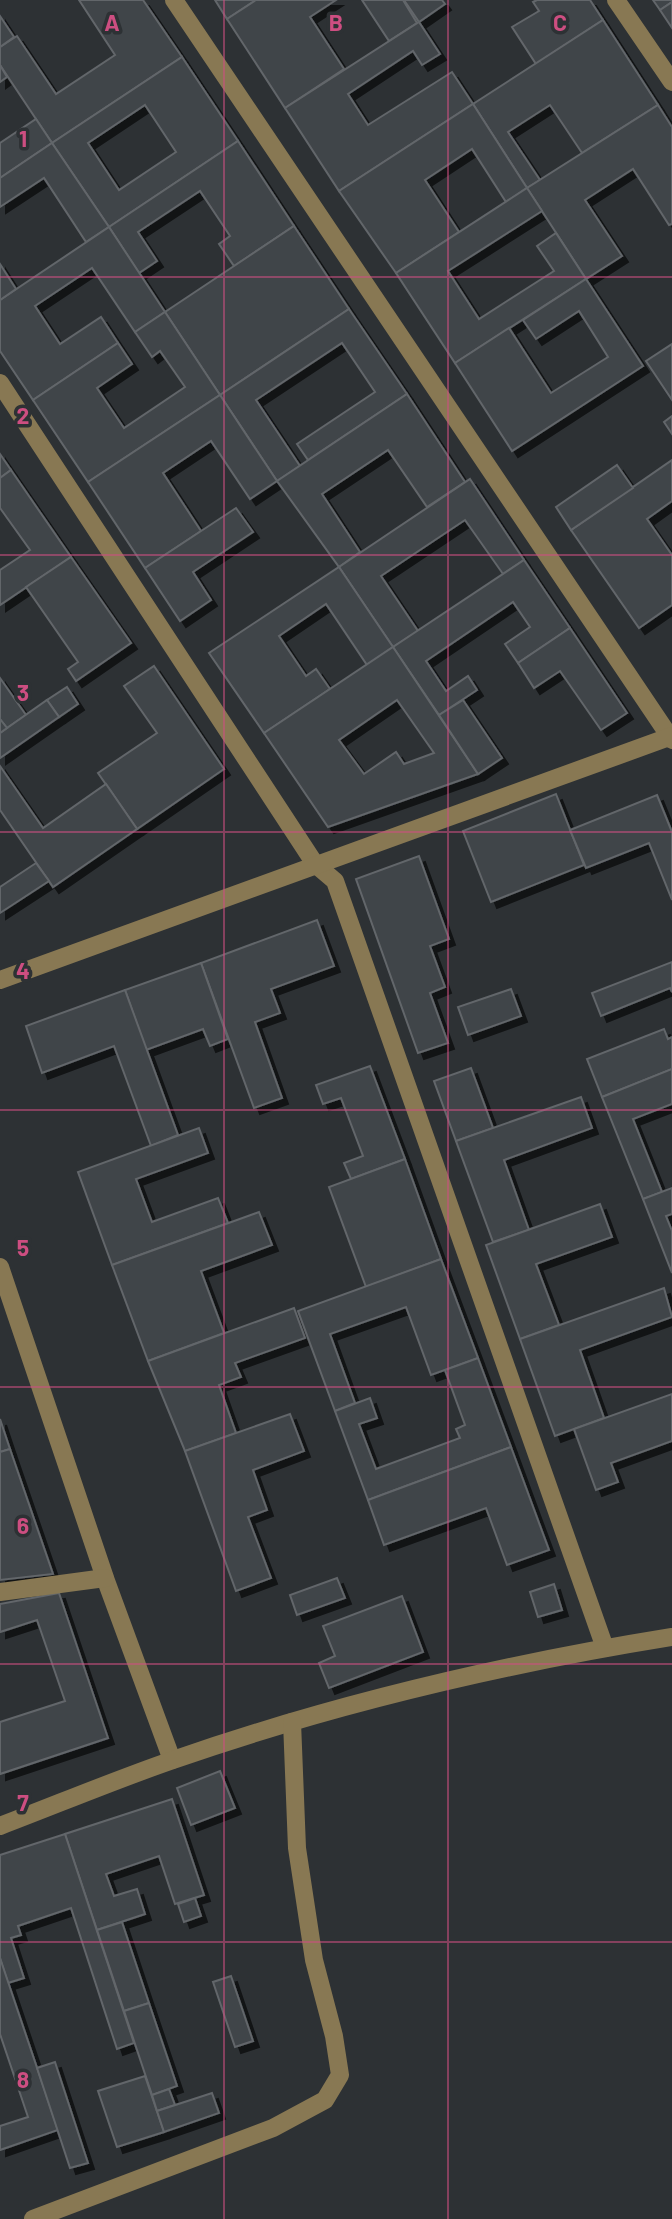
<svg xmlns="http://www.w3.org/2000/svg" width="672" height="2219" font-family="Barlow,sans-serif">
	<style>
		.building { fill: #414549; stroke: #62666a; stroke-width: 2; fill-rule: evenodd; filter: url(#shadow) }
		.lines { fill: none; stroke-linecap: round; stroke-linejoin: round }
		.minor { stroke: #887853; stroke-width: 18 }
		.grid { fill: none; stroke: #cd4e81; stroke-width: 2; stroke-opacity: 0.55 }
		.grid-label { font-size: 23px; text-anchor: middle; font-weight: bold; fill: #cd4e81; stroke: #2d3134; stroke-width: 7; stroke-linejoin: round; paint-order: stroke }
	</style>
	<defs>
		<filter id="shadow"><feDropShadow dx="6" dy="6" stdDeviation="0" flood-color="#0009"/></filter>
	</defs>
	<rect width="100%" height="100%" fill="#2d3134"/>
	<!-- building -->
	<g class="building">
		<polygon points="79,0 143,0 182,57 52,143 0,65 0,47 17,36 56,94 115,55"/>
		<polygon points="215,0 256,0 227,19"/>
		<polygon points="256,0 336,0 310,17 344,69 285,108 227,19"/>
		<polygon points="362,0 403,0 417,23 389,41"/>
		<polygon points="404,0 442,0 445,4 419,22"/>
		<polygon points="537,0 590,0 603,20 536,64 512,27 539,11 533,2"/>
		<polygon points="653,0 672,0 672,2 660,10"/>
		<polygon points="672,2 672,28 660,10"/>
		<polygon points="0,16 14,37 0,47"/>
		<polygon points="603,20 658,105 582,153 550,105 508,132 540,180 527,188 473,104"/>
		<polygon points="419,22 440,54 422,65 413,51 348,94 368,125 452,72 473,104 339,191 285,108"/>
		<path d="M182 57 238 141 109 227 52 143ZM145 105 176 152 119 190 88 143Z"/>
		<polygon points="0,65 7,77 0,82"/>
		<polygon points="473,104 527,188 506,202 472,149 425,180 459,232 396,273 339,191"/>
		<polygon points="658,105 672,127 672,224 669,225 633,169 585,200 622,256 586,279 527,188"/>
		<polygon points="36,119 52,143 0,178 0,143"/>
		<polygon points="238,141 294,226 234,266 219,244 230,236 200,191 138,232 157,261 139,273 109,227"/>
		<polygon points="52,143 109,227 86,242 44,178 0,207 0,178"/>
		<polygon points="527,188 542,211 448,271 479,319 554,271 537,246 556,233 586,279 455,363 396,273"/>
		<polygon points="294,226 349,309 220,395 165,312"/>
		<polygon points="109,227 165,312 135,332 92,268 35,306 60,344 101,317 118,343 33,400 0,351 0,300"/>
		<polygon points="0,264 16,289 0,300"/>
		<polygon points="586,279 643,366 512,451 455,363 509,328 551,393 608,357 579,311 536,339 523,320"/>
		<polygon points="349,309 407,394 308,460 297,444 375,392 342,343 256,400 300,466 277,481 220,395"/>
		<polygon points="165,312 220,395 88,482 33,400 118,343 132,364 97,388 124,428 185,387 160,351 152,357 135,332"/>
		<polygon points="672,344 672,400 646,361"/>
		<polygon points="407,394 465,482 427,507 388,450 322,494 360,552 339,567 277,481"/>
		<polygon points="220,395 277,481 250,499 211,441 163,473 201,531 145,568 88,482"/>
		<polygon points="672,416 672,434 664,422"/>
		<polygon points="0,454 11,470 0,478"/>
		<polygon points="672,460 672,501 647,519 672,555 672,605 639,628 571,530"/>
		<polygon points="617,465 633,488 571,530 556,507"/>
		<polygon points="11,470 71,557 0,605 0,570 30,550 0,508 0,478"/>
		<polygon points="470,479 524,560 503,574 465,520 381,576 418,631 393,647 339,567"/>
		<polygon points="236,508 253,532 193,572 211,600 180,621 145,568"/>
		<polygon points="71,557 131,643 76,681 68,669 78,662 26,587"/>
		<polygon points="524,560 570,628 518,663 505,644 530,627 513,602 426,661 446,691 468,676 477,690 439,715 393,647"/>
		<polygon points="339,567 393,647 367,665 326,604 279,636 306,676 316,669 330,689 264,733 209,653"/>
		<polygon points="570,628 627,713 601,730 560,671 534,688 518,663"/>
		<path d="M393 647 478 774 328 827 264 733ZM397 700 434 753 404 764 396 752 364 774 339 740Z"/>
		<polygon points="154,666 224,769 137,829 98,773 157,733 124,686"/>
		<polygon points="0,678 26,715 7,728 0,719"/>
		<polygon points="67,687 78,704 59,717 47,700"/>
		<polygon points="47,700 59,717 0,758 0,733"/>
		<polygon points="463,700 502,758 478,774 439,715"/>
		<polygon points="0,719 7,728 0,733"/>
		<polygon points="0,766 43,828 106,784 137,829 53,887 0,810"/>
		<polygon points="556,794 584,865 491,902 463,831"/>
		<polygon points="657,795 672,832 672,900 649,843 586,868 570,830"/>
		<polygon points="419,856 449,939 430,946 445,987 430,993 448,1043 418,1053 356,879"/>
		<polygon points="36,863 49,881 0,913 0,887"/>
		<polygon points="317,920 334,966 271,989 280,1013 255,1022 282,1098 254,1108 201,963"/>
		<polygon points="672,962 672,992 670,988 601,1016 592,993"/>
		<polygon points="201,963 228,1039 210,1046 203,1029 146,1050 125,990"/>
		<polygon points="511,989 521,1016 468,1035 458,1007"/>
		<polygon points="125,990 178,1135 151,1146 114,1046 42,1073 26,1026"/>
		<polygon points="664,1029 668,1039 672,1037 672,1069 602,1097 587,1059"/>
		<polygon points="370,1066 405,1159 351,1179 344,1163 363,1156 341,1098 323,1104 316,1085"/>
		<polygon points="471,1068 493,1128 456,1141 434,1081"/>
		<polygon points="672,1069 672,1104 633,1119 662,1192 643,1199 602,1097"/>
		<polygon points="581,1097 592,1128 504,1160 529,1230 493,1242 456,1141"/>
		<polygon points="199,1128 208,1153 136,1179 152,1222 218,1198 228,1223 112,1265 78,1172"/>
		<polygon points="405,1159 441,1259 366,1287 329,1187"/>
		<polygon points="672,1188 672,1214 666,1216 672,1231 672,1273 643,1199"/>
		<polygon points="600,1204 612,1237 536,1264 559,1325 520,1339 486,1245"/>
		<polygon points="259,1212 272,1245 201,1271 224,1333 148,1361 112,1265"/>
		<polygon points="441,1259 478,1358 431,1375 406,1307 330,1334 355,1403 335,1411 298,1311"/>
		<polygon points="664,1288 672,1317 580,1350 604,1418 555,1436 520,1339"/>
		<polygon points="294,1308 305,1338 235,1363 241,1377 219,1385 236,1433 185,1451 148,1361"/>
		<polygon points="478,1358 511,1447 368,1500 335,1411 370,1398 377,1418 359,1424 376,1469 460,1438 456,1429 465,1425 445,1370"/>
		<polygon points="672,1394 672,1441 611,1463 618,1482 596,1490 574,1429"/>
		<polygon points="290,1414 304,1451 253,1470 267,1510 248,1517 271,1578 236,1591 185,1451"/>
		<polygon points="0,1419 10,1449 0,1452"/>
		<polygon points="511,1447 549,1550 507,1565 486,1508 384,1545 368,1500"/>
		<polygon points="10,1449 53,1574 0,1580 0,1452"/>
		<polygon points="337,1578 345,1598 297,1615 290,1595"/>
		<polygon points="554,1584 562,1610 538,1617 530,1592"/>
		<polygon points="59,1593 108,1738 0,1774 0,1722 65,1701 37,1620 0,1632 0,1604"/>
		<polygon points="402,1596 423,1652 329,1688 319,1663 335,1656 323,1626"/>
		<polygon points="220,1771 235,1808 191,1825 177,1788"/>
		<polygon points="172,1799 204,1895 175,1904 159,1856 106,1874 114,1896 137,1889 145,1914 97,1930 65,1834"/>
		<polygon points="65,1834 134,2043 117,2049 71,1908 18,1926 21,1935 11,1938 24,1978 8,1983 0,1958 0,1855"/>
		<polygon points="195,1898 201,1916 184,1922 178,1904"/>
		<polygon points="122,1922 149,2003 124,2011 97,1930"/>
		<polygon points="0,1958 58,2130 0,2150 0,2126 28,2117 0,2034"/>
		<polygon points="231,1976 253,2041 235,2047 213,1982"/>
		<polygon points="149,2003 177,2086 152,2095 124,2011"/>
		<polygon points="55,2062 88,2163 70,2168 37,2068"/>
		<polygon points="145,2076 164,2132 117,2147 98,2091"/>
		<polygon points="169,2089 175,2105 157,2111 152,2095"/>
		<polygon points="212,2093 219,2113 164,2132 157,2111"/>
	</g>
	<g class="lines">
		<!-- minor -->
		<g class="minor">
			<polyline points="174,0 672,740"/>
			<polyline points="616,0 672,82"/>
			<polyline points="0,383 315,864 335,881 605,1648"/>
			<polyline points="0,980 672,736"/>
			<polyline points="0,1267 105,1578 172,1760"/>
			<polyline points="0,1592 105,1578"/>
			<path d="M0 1826C58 1804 115 1780 173 1760 334 1704 504 1664 672 1637"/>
			<polyline points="33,2219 273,2128 325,2100 340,2075 334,2036 314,1960 297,1848 292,1722"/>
		</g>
	</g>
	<!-- grid -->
	<path class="grid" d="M224 0V2219M448 0V2219M0 277H672M0 555H672M0 832H672M0 1110H672M0 1387H672M0 1664H672M0 1942H672"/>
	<g class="grid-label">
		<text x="112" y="31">A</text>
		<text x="336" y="31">B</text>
		<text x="560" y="31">C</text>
		<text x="23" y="147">1</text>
		<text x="23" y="424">2</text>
		<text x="23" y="701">3</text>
		<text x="23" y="979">4</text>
		<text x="23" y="1256">5</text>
		<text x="23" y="1534">6</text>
		<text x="23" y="1811">7</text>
		<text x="23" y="2088">8</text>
	</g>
</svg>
